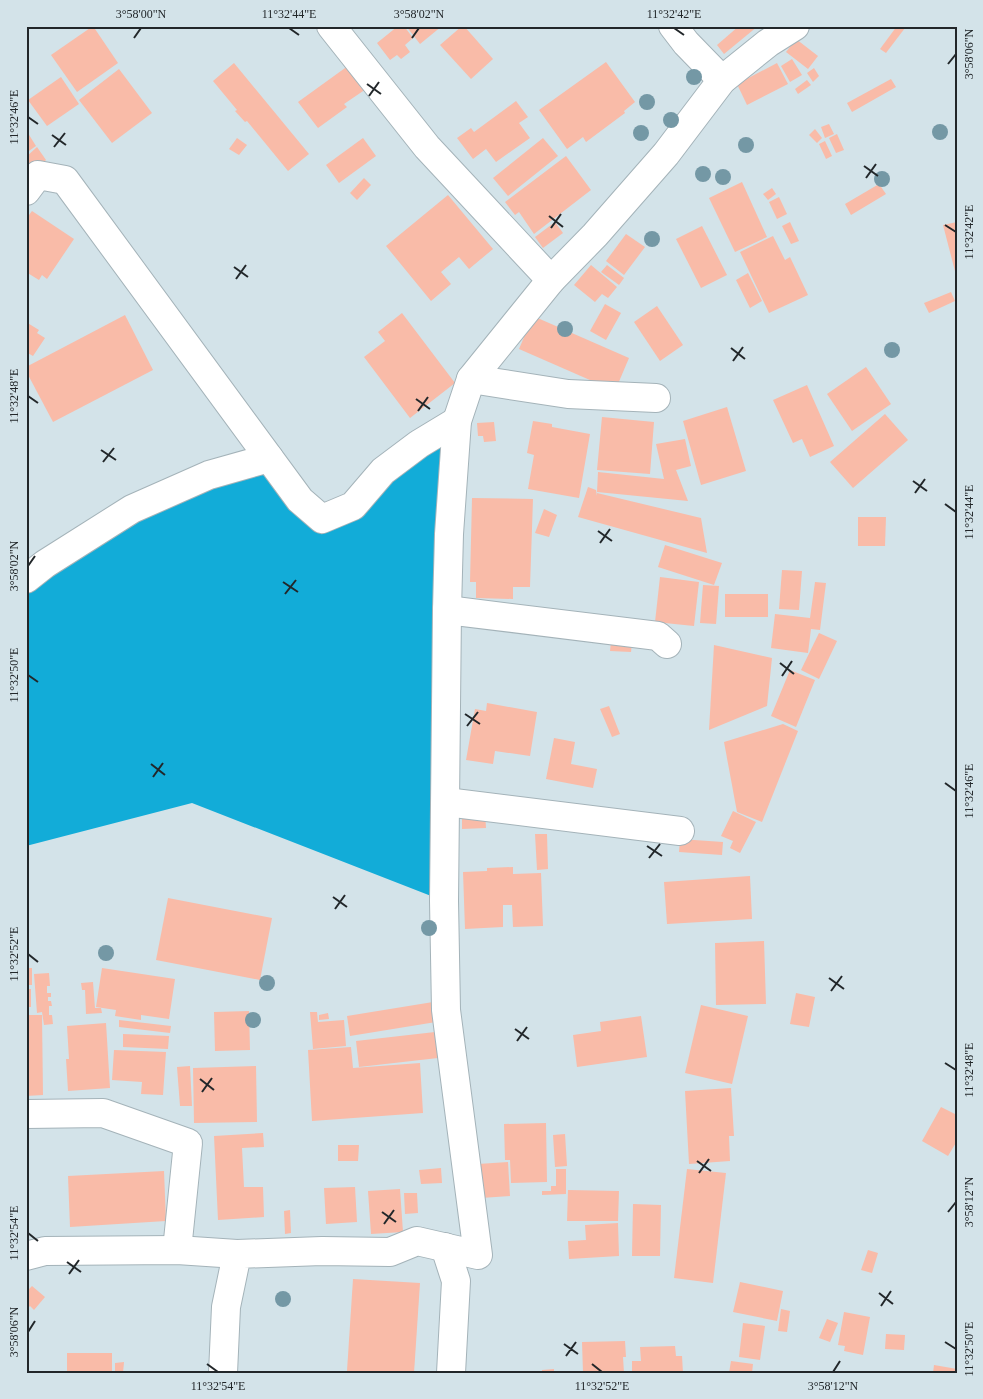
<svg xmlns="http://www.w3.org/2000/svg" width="983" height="1399" font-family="'Times New Roman',serif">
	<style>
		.forest { fill: #12acd8 }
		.building { fill: #f9bba8 }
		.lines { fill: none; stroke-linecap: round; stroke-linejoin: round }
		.minor-casing { stroke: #a4b3b9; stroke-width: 30 }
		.minor { stroke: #fff; stroke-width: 28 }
		.tree { fill: #7498a5 }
		.ticks { fill: none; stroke: #22272a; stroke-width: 2 }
		.neatline { fill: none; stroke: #22272a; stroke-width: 2 }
		.ticks-label { font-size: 12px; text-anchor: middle; fill: #22272a }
	</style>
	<rect width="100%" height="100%" fill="#d3e3e9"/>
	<!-- forest -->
	<polygon class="forest" points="457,421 444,901 192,803 26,846 26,579 45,564 269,458 322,519"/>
	<!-- building -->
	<g class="building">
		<polygon points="93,26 118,63 77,92 51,55"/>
		<polygon points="398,26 404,26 413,38 405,45 410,52 401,59 397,55 390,60 377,43"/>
		<polygon points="406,26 442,26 420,44"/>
		<polygon points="462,26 464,26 493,59 471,79 440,45"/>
		<polygon points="739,26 758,26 724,54 717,45"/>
		<polygon points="897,26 903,26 905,28 886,53 880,49"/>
		<polygon points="796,39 818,56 808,69 786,52"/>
		<polygon points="792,59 802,75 790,82 781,66"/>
		<polygon points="606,62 635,102 624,111 625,113 586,142 583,137 567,149 539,110"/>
		<polygon points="234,63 309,154 288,171 247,121 245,122 235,111 237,110 213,81"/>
		<polygon points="352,63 369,87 344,104 347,107 318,128 298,102"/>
		<polygon points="777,63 788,84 747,105 737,84"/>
		<polygon points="814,68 819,76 813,82 807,73"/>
		<polygon points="119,69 152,113 112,143 79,100"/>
		<polygon points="61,77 79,104 47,126 28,100"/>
		<polygon points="891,79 896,87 852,112 847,103"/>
		<polygon points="807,80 811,85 798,94 795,89"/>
		<polygon points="516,101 528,117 519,123 530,138 496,162 486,149 473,159 457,138 471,128 474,132"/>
		<polygon points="829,124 834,134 825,138 821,127"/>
		<polygon points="815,129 822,138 817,143 809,135"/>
		<polygon points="26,130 36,146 26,153"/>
		<polygon points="837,134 844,150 836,153 829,138"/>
		<polygon points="237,138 247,145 239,155 229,149"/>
		<polygon points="363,138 376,156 339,183 326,165"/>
		<polygon points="543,138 558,156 508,196 493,178"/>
		<polygon points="825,141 832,156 826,159 819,144"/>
		<polygon points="37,147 46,160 26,182 26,157"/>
		<polygon points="566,156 591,190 534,234 519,212 515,215 505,202"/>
		<polygon points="364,178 371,185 357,200 350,193"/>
		<polygon points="742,182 767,237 735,252 709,198"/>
		<polygon points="879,184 886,194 851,215 845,204"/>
		<polygon points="772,188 776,194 768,200 763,194"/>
		<polygon points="448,195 493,249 469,269 459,257 441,272 451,284 431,301 386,246"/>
		<polygon points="779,197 787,214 777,219 769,202"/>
		<polygon points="32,211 74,239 47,279 42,275 39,280 26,272 26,219"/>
		<polygon points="555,222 563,233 543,248 535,237"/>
		<polygon points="790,222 799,241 791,244 782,226"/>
		<polygon points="957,222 957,275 956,275 943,225"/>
		<polygon points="702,226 727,275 701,288 676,239"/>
		<polygon points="626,234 645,247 624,275 606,261"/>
		<polygon points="773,236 785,260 790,257 808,295 769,313 740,252"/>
		<polygon points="591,265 617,287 608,298 602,294 595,302 574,285"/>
		<polygon points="607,265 624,278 619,285 601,272"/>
		<polygon points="748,273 762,301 750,308 736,280"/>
		<polygon points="951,292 955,301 929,313 924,303"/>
		<polygon points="605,304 621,313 606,340 590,331"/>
		<polygon points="657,306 683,345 660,361 634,322"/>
		<polygon points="402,313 455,383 410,418 364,357 385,341 378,332"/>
		<polygon points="125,315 153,370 53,422 26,371 26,367"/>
		<polygon points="533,316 629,358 615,391 519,349"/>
		<polygon points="26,322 39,330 37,333 45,338 33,356 26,352"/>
		<polygon points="866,367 891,404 852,431 827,394"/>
		<polygon points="807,385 834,446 810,457 802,439 793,443 773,400"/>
		<polygon points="727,407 746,471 701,485 683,421"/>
		<polygon points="885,414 908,440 853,488 830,462"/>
		<polygon points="602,417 654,422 650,474 597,470"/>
		<polygon points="533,421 552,424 552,427 590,434 579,498 528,489 534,455 527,453"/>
		<polygon points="494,422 496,441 484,442 483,436 478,436 477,423"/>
		<polygon points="685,439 691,466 676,470 688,501 597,492 598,472 664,479 656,444"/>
		<polygon points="588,487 596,490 597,496 597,493 701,518 707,553 578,517"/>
		<polygon points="472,498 533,499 530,587 513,587 513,599 476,598 476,582 470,582"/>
		<polygon points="544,509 557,515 549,537 535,533"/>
		<polygon points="858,517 886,517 885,546 858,546"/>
		<polygon points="665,545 722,563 714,585 658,567"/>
		<polygon points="782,570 802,571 799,610 779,609"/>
		<polygon points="660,577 699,582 694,626 655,622"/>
		<polygon points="815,582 826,583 820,630 811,629 808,653 771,648 775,614 810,618"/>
		<polygon points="703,585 719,586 716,624 700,623"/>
		<rect x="725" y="594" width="43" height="23"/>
		<polygon points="819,633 837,641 819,679 801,670"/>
		<polygon points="611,642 632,643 631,652 610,651"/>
		<polygon points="714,645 772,658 767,706 709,730"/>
		<polygon points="790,670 815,680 796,727 771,716"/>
		<polygon points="487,703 537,712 530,756 495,751 493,764 466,760 475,709 486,711"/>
		<polygon points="609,706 620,734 612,737 600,709"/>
		<polygon points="783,724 798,731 762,822 737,812 724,742"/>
		<polygon points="554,738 575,742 571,764 597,769 593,788 546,779"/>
		<polygon points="485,811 486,828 462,829 462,812"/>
		<polygon points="733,811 756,822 740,853 730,848 733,841 721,836"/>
		<polygon points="535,834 547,834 548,869 537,870"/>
		<polygon points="680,839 723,842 722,855 679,852"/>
		<polygon points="513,867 513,874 541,873 543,926 513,927 512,905 503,905 503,927 465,929 463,872 487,871 487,868"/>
		<polygon points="750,876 752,919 667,924 664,882"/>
		<polygon points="168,898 272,918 260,980 156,960"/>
		<polygon points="764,941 766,1004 716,1005 715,943"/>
		<rect x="26" y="968" width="6" height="17"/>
		<polygon points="102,968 175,979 169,1019 141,1015 141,1020 115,1016 116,1010 96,1007"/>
		<polygon points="49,973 50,986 47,986 47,993 51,993 51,997 48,997 48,1001 51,1001 52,1006 49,1006 49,1015 52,1015 53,1024 44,1025 42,1012 37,1013 34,974"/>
		<polygon points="93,982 95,1008 101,1008 102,1013 86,1014 85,990 82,990 81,983"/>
		<rect x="26" y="989" width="5" height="18"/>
		<polygon points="796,993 815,997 809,1027 790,1024"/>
		<polygon points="433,1002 436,1022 350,1036 347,1016"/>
		<polygon points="701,1005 748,1016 732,1084 685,1073"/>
		<polygon points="249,1011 250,1050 215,1051 214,1012"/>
		<polygon points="310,1012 317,1012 318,1022 344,1020 346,1046 313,1049"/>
		<polygon points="328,1013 329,1019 319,1020 319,1015"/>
		<polygon points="26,1015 42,1015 43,1095 26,1096"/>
		<polygon points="641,1016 647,1057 577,1067 573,1035 601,1031 600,1022"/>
		<polygon points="119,1020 171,1026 170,1033 119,1027"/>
		<polygon points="106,1023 110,1088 68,1091 66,1059 69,1059 67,1026"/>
		<polygon points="435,1032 438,1058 359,1067 356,1041"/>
		<polygon points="123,1034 169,1036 168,1049 123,1047"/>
		<polygon points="351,1047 353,1068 420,1063 423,1113 312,1121 308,1050"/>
		<polygon points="114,1050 166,1052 163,1095 141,1094 142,1082 112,1080"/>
		<polygon points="190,1066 192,1106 180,1106 177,1067"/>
		<polygon points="256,1066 257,1122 194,1123 193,1068"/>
		<polygon points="731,1088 734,1136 729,1136 730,1161 689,1164 685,1091"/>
		<polygon points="941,1107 957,1115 957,1141 948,1156 922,1141"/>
		<polygon points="546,1123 547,1182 511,1183 510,1160 505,1160 504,1124"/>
		<polygon points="263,1133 264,1147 242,1148 244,1187 263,1187 264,1217 218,1220 214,1136"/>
		<polygon points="565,1134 567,1166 555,1167 553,1135"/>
		<polygon points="338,1145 359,1145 358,1161 338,1161"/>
		<polygon points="508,1162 510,1196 481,1198 478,1164"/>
		<polygon points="441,1168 442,1183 421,1184 419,1170"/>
		<polygon points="556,1169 566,1169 566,1194 542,1195 542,1191 551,1191 551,1186 556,1186"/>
		<polygon points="687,1169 726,1173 713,1283 674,1278"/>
		<polygon points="164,1171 166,1221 70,1227 68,1176"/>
		<polygon points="355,1187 357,1222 326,1224 324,1188"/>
		<polygon points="400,1189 403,1232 371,1234 368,1191"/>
		<polygon points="568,1190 619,1191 618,1221 567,1221"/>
		<polygon points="404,1193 417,1193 418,1213 405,1214"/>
		<polygon points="633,1204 661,1205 660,1256 632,1256"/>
		<polygon points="290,1210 291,1233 285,1234 284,1211"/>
		<polygon points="618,1223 619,1256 569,1259 568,1241 586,1240 585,1225"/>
		<polygon points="868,1250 878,1253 872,1273 861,1270"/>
		<polygon points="353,1279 420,1283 414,1373 347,1371"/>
		<polygon points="740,1282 783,1291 777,1321 733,1312"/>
		<polygon points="32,1286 45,1297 34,1310 30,1306 26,1310 26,1292"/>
		<polygon points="781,1309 790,1311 787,1332 778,1331"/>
		<polygon points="844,1312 870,1317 863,1355 844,1351 845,1346 838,1345"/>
		<polygon points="827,1319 838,1323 830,1342 819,1338"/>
		<polygon points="743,1323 765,1326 760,1360 739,1357"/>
		<polygon points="886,1334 905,1335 904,1350 885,1349"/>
		<polygon points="625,1341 626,1357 623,1357 624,1373 583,1373 582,1342"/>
		<polygon points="675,1346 676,1356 682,1356 683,1373 632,1373 632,1361 641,1361 640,1347"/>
		<rect x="67" y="1353" width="45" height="20"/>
		<polygon points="731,1361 753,1364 752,1373 729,1373"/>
		<polygon points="124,1362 123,1373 115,1373 115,1363"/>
		<polygon points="934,1365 957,1369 957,1373 933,1373"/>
		<polygon points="554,1369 554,1373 542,1373 542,1370"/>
	</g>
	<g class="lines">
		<!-- minor casing -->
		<g class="minor-casing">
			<g id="minor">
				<polyline points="331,26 427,147 551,280"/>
				<polyline points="673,26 686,43 722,80"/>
				<polyline points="26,191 38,175 65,180 300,500 322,519 353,506 383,471 419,444 457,421"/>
				<polyline points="471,379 568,394 656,398"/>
				<polyline points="26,579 45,564 132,509 209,475 269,458"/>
				<polyline points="447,610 658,636 667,644"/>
				<polyline points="446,802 680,831"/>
				<polyline points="26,1114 103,1113 188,1143 177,1250"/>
				<polyline points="445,1247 456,1281 451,1373"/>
				<polyline points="26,1256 45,1251 177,1250 237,1254"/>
				<polyline points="223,1373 226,1307 237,1254 322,1251 390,1252 417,1241 478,1255 446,1010 444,901 447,610 449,534 457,421 471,379 551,280 595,235 666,154 722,80 768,43 795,26"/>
			</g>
		</g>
		<!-- minor -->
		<use href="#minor" class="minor"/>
	</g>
	<!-- trees -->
	<g class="tree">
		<circle cx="694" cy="77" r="8"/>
		<circle cx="647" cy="102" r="8"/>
		<circle cx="671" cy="120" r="8"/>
		<circle cx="940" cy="132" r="8"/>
		<circle cx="641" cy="133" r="8"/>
		<circle cx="746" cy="145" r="8"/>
		<circle cx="703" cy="174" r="8"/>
		<circle cx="723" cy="177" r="8"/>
		<circle cx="882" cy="179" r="8"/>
		<circle cx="652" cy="239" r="8"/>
		<circle cx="565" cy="329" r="8"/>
		<circle cx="892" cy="350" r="8"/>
		<circle cx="429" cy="928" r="8"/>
		<circle cx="106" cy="953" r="8"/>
		<circle cx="267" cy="983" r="8"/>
		<circle cx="253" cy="1020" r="8"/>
		<circle cx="283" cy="1299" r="8"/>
	</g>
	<!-- ticks -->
	<path class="ticks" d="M289 28 299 35M674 28 684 35M134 38 141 28M412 38 419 28M948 64 956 54M367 84 381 94M369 96 379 82M28 117 38 124M52 135 66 145M54 147 65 133M864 166 878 176M866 178 876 164M549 216 563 227M945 225 956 232M551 228 561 214M234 267 248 277M236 279 246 265M731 348 745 359M733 361 743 347M28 396 38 403M416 399 430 409M418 411 428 397M101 450 116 460M103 462 114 448M913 481 927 491M915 493 925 479M945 504 956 512M598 531 612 541M600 543 610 529M28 566 35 556M283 582 298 592M285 594 296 580M780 663 794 674M28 675 38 682M782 676 792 661M465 714 480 724M467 726 478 712M151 764 165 775M153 777 163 763M945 783 956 791M647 846 662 856M649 858 660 844M333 897 347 907M335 909 345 895M28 954 38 962M829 978 844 989M831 991 842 976M515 1029 529 1039M517 1041 527 1027M945 1063 956 1070M200 1079 214 1090M202 1092 212 1078M697 1161 711 1171M699 1173 709 1159M382 1212 396 1222M948 1212 956 1202M384 1224 394 1210M28 1233 38 1241M67 1262 81 1272M69 1274 79 1260M879 1293 893 1304M881 1306 891 1291M28 1332 35 1321M945 1342 956 1349M564 1344 578 1354M566 1356 576 1342M207 1364 218 1372M592 1364 602 1372M833 1372 840 1361"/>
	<!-- border -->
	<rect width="983" height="1399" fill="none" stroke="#d3e3e9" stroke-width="55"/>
	<rect x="28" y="28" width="928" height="1344" class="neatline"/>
	<g class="ticks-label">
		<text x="141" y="18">3°58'00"N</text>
		<text x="289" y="18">11°32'44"E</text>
		<text x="419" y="18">3°58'02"N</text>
		<text x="674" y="18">11°32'42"E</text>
		<text transform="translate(969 54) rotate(-90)" y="4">3°58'06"N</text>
		<text transform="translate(14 117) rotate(-90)" y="4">11°32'46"E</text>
		<text transform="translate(969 232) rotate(-90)" y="4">11°32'42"E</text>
		<text transform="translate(14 396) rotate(-90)" y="4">11°32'48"E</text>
		<text transform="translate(969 512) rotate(-90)" y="4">11°32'44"E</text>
		<text transform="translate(14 566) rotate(-90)" y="4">3°58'02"N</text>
		<text transform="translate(14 675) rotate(-90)" y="4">11°32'50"E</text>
		<text transform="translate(969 791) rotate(-90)" y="4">11°32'46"E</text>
		<text transform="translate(14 954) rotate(-90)" y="4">11°32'52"E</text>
		<text transform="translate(969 1070) rotate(-90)" y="4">11°32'48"E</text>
		<text transform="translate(969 1202) rotate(-90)" y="4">3°58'12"N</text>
		<text transform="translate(14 1233) rotate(-90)" y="4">11°32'54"E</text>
		<text transform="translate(14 1332) rotate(-90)" y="4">3°58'06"N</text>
		<text transform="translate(969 1349) rotate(-90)" y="4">11°32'50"E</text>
		<text x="218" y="1390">11°32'54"E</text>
		<text x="602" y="1390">11°32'52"E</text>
		<text x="833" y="1390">3°58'12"N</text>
	</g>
</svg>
